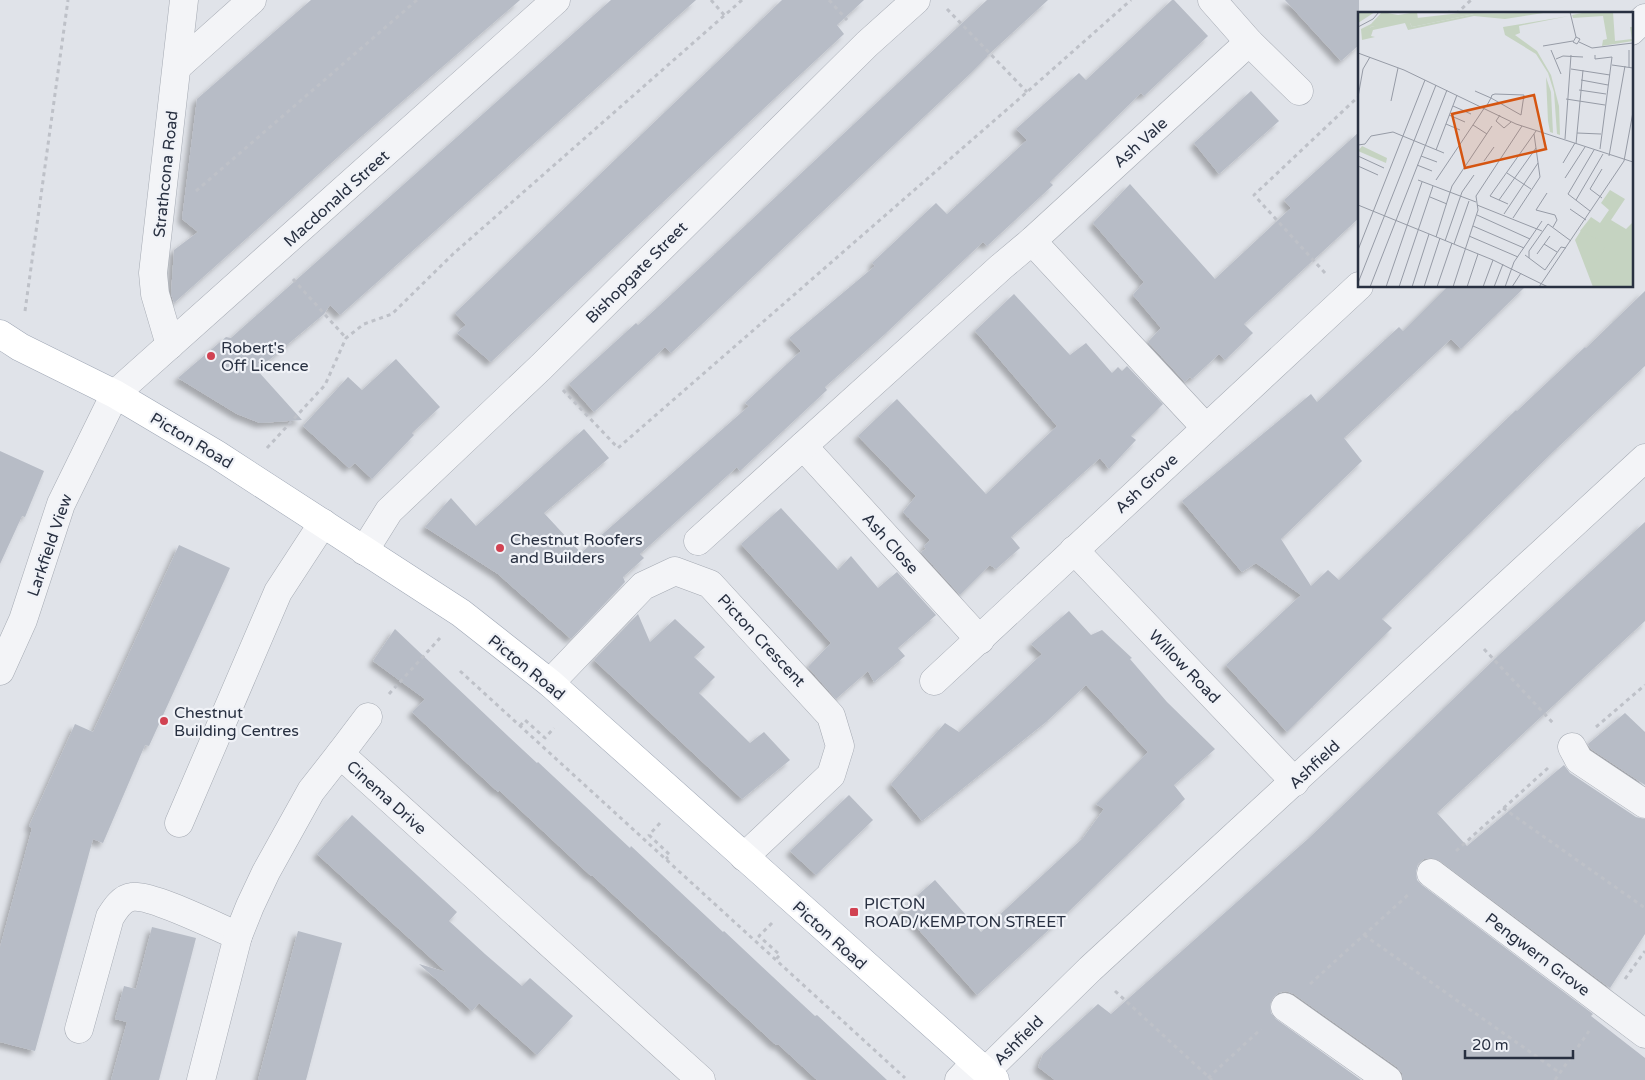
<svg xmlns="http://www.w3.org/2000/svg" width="1645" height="1080" font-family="'Varela Round',sans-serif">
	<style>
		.building { fill: #b7bcc6; filter: url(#shadow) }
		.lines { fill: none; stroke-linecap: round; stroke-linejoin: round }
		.minor-casing { stroke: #a5aab3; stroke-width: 29 }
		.major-casing { stroke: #9fa7b5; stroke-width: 29 }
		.path { stroke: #bec1c8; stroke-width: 3; stroke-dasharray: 4 4; stroke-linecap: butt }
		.minor { stroke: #f3f4f7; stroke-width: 28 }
		.major { stroke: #fff; stroke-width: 28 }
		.poi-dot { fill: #d14252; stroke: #f0f2f7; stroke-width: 2 }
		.labels { text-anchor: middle; stroke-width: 4.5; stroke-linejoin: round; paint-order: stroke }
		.street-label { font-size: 16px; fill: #283041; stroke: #f0f2f7 }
		.poi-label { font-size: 16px; fill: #283041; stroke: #f0f2f7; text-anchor: start }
		.inset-road { fill: none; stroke: #969ba6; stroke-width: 1 }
		.view { fill: #d55511; fill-opacity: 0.15; stroke: #d55511; stroke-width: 2.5 }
		.inset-edge { fill: none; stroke: #283041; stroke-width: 2.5 }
	</style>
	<defs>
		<filter id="shadow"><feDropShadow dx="-4.5" dy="4.5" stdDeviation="2.5" flood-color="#0004"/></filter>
	</defs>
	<rect width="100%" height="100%" fill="#e0e3e9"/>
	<!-- building -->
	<g class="building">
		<polygon points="311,0 520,0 348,148 174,303 171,294 174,250 198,232 182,219 197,99"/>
		<polygon points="611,0 696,0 340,315 330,305 324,314 257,370 302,420 260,423 237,414 178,378 226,337 231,338"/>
		<polygon points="782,0 864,0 837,25 844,34 491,362 457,333 466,325 455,313"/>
		<polygon points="987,0 1048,0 987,56 987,57 971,73 671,353 665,347 594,412 569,384 636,323 638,325 658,307"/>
		<polygon points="1172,0 1174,0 1208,36 1144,96 1141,93 1050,182 1053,185 987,246 983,242 885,334 825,387 827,390 740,471 737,467 640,554 644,558 623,577 625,582 571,639 498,574 425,527 451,498 476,526 584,429 609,458 544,513 581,553 749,406 745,403 801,351 789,338 875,266 872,263 936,203 947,214 1027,140 1016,129 1079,73 1086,80"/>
		<polygon points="1285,0 1359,0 1359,45 1341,61"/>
		<polygon points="1251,91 1279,121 1219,174 1194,143"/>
		<polygon points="1359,132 1359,218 1244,324 1253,333 1225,360 1219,354 1192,379 1190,377 1185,382 1148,342 1161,328 1133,295 1144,282 1093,223 1130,184 1215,279 1291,208 1284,200"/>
		<polygon points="1448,286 1526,286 1461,349 1451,339 1344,438 1362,461 1281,539 1311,586 1328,570 1339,580 1516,410 1517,411 1585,347 1586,348 1645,291 1645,366 1555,450 1382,619 1392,628 1287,732 1226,665 1301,595 1256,563 1242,572 1182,501 1311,394 1317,402 1399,327 1403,331"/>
		<polygon points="1014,294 1070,355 1086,343 1112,373 1118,367 1122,371 1127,366 1163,404 1131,436 1136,440 1109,469 1100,458 1011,537 1020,548 996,569 990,565 960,595 921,552 926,549 924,546 930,540 903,512 916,496 858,436 897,399 986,494 1057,426 975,331"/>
		<polygon points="396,359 440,407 412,433 414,435 372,479 355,463 349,468 303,426 348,377 362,390"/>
		<polygon points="0,451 44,471 25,517 22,516 0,564"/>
		<polygon points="781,508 838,570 851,556 878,588 897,572 936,615 898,648 905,656 874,682 868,671 836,699 808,667 831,643 741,544"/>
		<polygon points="1645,522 1645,621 1437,813 1467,846 1564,765 1570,773 1636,817 1645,819 1645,934 1610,988 1440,861 1432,858 1424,859 1418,864 1416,872 1417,880 1422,885 1593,1014 1591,1016 1645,1058 1645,1080 1403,1080 1402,1073 1397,1067 1294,994 1286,991 1278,993 1273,998 1270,1005 1271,1013 1276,1019 1361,1080 1055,1080 1038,1067 1043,1054 1098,1004 1111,1014 1309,838 1500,654"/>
		<polygon points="179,545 230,568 149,746 145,745 103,843 93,839 35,1051 0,1042 0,947 32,828 29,826 75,724 93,732"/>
		<polygon points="1069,611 1091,635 1102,630 1132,658 1130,659 1167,702 1215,749 1174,785 1185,799 1064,916 977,995 901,910 935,880 981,932 1083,838 1104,809 1096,804 1148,752 1086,685 1046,722 922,821 891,784 945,723 959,732 1042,654 1031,644"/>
		<polygon points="638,614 650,642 675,619 705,647 694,657 715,677 699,693 750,743 764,732 790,760 742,799 594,660"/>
		<polygon points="395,629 509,737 537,763 538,762 630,848 631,846 723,932 724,931 788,991 815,1016 817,1015 887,1080 817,1080 778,1044 776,1045 592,875 591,876 499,790 498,792 412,712 425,699 373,661"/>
		<polygon points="1625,713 1645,732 1645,785 1591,749 1588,744"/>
		<polygon points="849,795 873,820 816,875 790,851"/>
		<polygon points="352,815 457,912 449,921 485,954 522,986 530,978 573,1016 537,1055 479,1003 472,1011 419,964 446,972 317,854"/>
		<polygon points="152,927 196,938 159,1080 111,1080 127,1022 115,1019 124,986 136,989"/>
		<polygon points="298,931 342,943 306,1080 258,1080"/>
	</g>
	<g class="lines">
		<!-- minor casing -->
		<g class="minor-casing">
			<g id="minor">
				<polyline points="1212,0 1249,42 1299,91"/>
				<polyline points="1631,31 1645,18"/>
				<polyline points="177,67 252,0"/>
				<polyline points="1032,241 1206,428"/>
				<polyline points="170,345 155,294 153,273 184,0"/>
				<polyline points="803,446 980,640"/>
				<polyline points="698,541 1001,267 1032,241 1249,42"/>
				<polyline points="1074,550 1295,782"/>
				<polyline points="364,551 389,511 541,367 867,44 916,0"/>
				<polyline points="0,671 23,620 61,504 115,394 556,0"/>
				<polyline points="934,681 1359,286"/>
				<polyline points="550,683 643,586 675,571 710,584 831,716 840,746 831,775 744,857"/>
				<polyline points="1572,747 1579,760 1645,804"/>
				<polyline points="340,754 368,717"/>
				<polyline points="179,823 278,592 323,523"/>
				<polyline points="1431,873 1645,1034"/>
				<polyline points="1285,1007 1388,1080"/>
				<path d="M79 1029 110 917C115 909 122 898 132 897 151 894 217 927 238 936"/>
				<polyline points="985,1072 1090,969 1645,458"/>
				<polyline points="201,1080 238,936 250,906 266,872 311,791 340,754 701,1080"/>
				<polyline points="959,1080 974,1064"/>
			</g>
		</g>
		<!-- major casing -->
		<g class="major-casing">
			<polyline id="major" points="0,334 20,347 115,394 216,454 461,613 550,683 995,1080"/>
		</g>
		<!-- path -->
		<g class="path">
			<polyline points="711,0 725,16"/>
			<polyline points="829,0 847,20"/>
			<polyline points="947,9 1027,92"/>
			<polyline points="1447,14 1449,12 1451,14"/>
			<polyline points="1456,14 1471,0"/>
			<polyline points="196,191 417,0"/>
			<polyline points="1325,273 1254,195 1359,96"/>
			<polyline points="293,279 346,338"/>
			<polyline points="25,311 68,0"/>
			<polyline points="563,390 618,448 1027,92 1131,0"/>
			<polyline points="267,448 325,385 346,338 364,324 392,314 453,254 742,0"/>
			<polyline points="1484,649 1553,723"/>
			<polyline points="460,671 905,1078"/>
			<polyline points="389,694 440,638"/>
			<polyline points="520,726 525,720 545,738 554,728"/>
			<polyline points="1596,727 1645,685"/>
			<polyline points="1503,808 1645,908"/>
			<polyline points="660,823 649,835 670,855 666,859"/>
			<polyline points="1456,851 1548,768"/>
			<polyline points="772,923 759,936 780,955 775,960"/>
			<polyline points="1364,935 1560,1073"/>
			<polyline points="1625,979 1645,951"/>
			<polyline points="1310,984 1409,894"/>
			<polyline points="1115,991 1212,1080"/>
			<polyline points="1208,1078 1261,1029"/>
			<polyline points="1555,1080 1589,1031"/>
		</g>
		<!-- minor -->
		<use href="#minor" class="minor"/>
		<!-- major -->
		<use href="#major" class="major"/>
	</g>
	<!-- markers -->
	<g class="poi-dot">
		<circle cx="211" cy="356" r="5"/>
		<circle cx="500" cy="548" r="5"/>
		<circle cx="164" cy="721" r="5"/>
		<rect x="849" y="907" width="10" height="10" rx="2.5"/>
	</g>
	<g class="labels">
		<!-- street labels -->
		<g class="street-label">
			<text transform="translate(1140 142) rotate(-42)" y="6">Ash Vale</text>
			<text transform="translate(165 174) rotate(-84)" y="6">Strathcona Road</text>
			<text transform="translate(336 198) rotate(-42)" y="6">Macdonald Street</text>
			<text transform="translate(636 272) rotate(-45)" y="6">Bishopgate Street</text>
			<text transform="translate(192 440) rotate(31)" y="6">Picton Road</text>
			<text transform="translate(1146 483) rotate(-43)" y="6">Ash Grove</text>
			<text transform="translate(891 543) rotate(48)" y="6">Ash Close</text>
			<text transform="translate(49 545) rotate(-71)" y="6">Larkfield View</text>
			<text transform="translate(762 640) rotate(47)" y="6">Picton Crescent</text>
			<text transform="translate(1185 666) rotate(46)" y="6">Willow Road</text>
			<text transform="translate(527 667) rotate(39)" y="6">Picton Road</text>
			<text transform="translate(1314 764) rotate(-43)" y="6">Ashfield</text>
			<text transform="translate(387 797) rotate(42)" y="6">Cinema Drive</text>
			<text transform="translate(830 935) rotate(42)" y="6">Picton Road</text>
			<text transform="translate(1538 954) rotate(37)" y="6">Pengwern Grove</text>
			<text transform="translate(1018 1040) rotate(-45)" y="6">Ashfield</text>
		</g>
		<!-- poi labels -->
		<g class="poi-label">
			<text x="221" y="353">Robert's<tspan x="221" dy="18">Off Licence</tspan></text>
			<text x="510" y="545">Chestnut Roofers<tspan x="510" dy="18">and Builders</tspan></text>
			<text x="174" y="718">Chestnut<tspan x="174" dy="18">Building Centres</tspan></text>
			<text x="864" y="909">PICTON<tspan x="864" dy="18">ROAD/KEMPTON STREET</tspan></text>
		</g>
	</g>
	<!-- overview -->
	<g transform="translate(1358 12)">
		<rect width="275" height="275" fill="#e0e3e9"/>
		<path d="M24 0 40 3 59 0 60 7 12 15 13 24 17 25 4 28 3 17 13 12ZM192 0 147 7 116 4 50 18 47 11H52L54 15 116 2ZM229 0H255L257 29 274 27 272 15H275V29L244 34 245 28 249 27 245 4 215 6 214 3ZM211 4 161 14 162 21 157 23 179 39 193 63 201 94 202 123 199 122 196 80 190 61 178 42 147 23 145 15ZM188 65 193 80 195 121 192 120 190 109ZM224 217 249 227 243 275H235L217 228Z" fill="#c5d3c1"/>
		<path d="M111 0H172L116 2 54 15 52 11H47L15 18 13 24 10 16 33 9Z" fill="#c5d3c1"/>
		<path d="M0 0H17L0 11ZM252 178 267 187 253 208 268 217 275 210V275H237L231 259 247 235 246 230 222 219 233 205 242 211 251 198 243 191Z" fill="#c5d3c1"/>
		<path d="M4 134 29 146 28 151 0 139ZM254 242 263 243V253H259L258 263 248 262V252H254ZM245 264H263L262 274H245Z" fill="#c5d3c1"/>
		<path class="inset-road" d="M212 0 218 25 215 30 219 32 222 27 218 25M0 15 15 7 21 0M221 30 234 36 275 31M185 34 215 29M193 38 203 62M271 38V55M0 41 46 58 158 112 275 150M237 43V47L254 45 242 137M198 47 205 44 225 45M254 53 275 56M213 57 252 63M223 68 250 73M221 78 248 82M117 79 133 86 163 103 166 83 137 82 134 83 133 86 128 95M0 85 5 57 12 45M208 87 247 93M33 89 40 56M95 94 113 102M91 103 107 110M142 103 138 109 146 116 153 110M88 112 102 118M115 113 129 122M219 121 243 122M207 127 213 43M218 132 225 58M0 133 7 132 13 124 35 120 86 141M78 138 99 83M0 144 26 156M63 144 79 150M251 144 267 54M126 149 136 135M205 151 217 131M59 153 74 159M0 154 20 163M244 157 232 177 244 186M149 161 173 177M207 166 227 135M60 168 118 190M78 168 127 95M189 181 178 198 197 203 199 208 195 215M72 185 89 192M141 188 178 136M218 188 245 142M150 192 132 184 178 119M0 193 135 248 190 275M119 193 184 219M212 197 228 208M232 199 210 182 236 138M146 202 180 151M119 203 172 227M155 206 182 165 176 122M115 214 166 236M111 224 160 245M78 225 94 174 134 114M87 229 104 180 116 163M96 232 111 189M186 232 199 240M0 238 67 68M179 242 192 224M167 243 187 258M171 246V239L190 212 213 229M187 258 203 235 208 236M0 271 78 73M12 275 89 78M28 275 64 170M41 275 75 174M54 275 71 222M66 275 82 226M79 275 94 231M95 275 120 198 118 184 164 114M109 275 120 242M125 275 135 248M136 275 145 252M147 275 156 250 184 209M154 275 163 261M181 275 266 149 275 100"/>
		<path class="view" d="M176 83 188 137 107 156 94 102Z"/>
		<rect width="275" height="275" class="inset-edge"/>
	</g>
	<!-- scale -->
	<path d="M1465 1050v8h108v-8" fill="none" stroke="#283041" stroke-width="2.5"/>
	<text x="1472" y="1050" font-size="15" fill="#283041" stroke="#f0f2f7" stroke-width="4" paint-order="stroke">20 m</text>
</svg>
